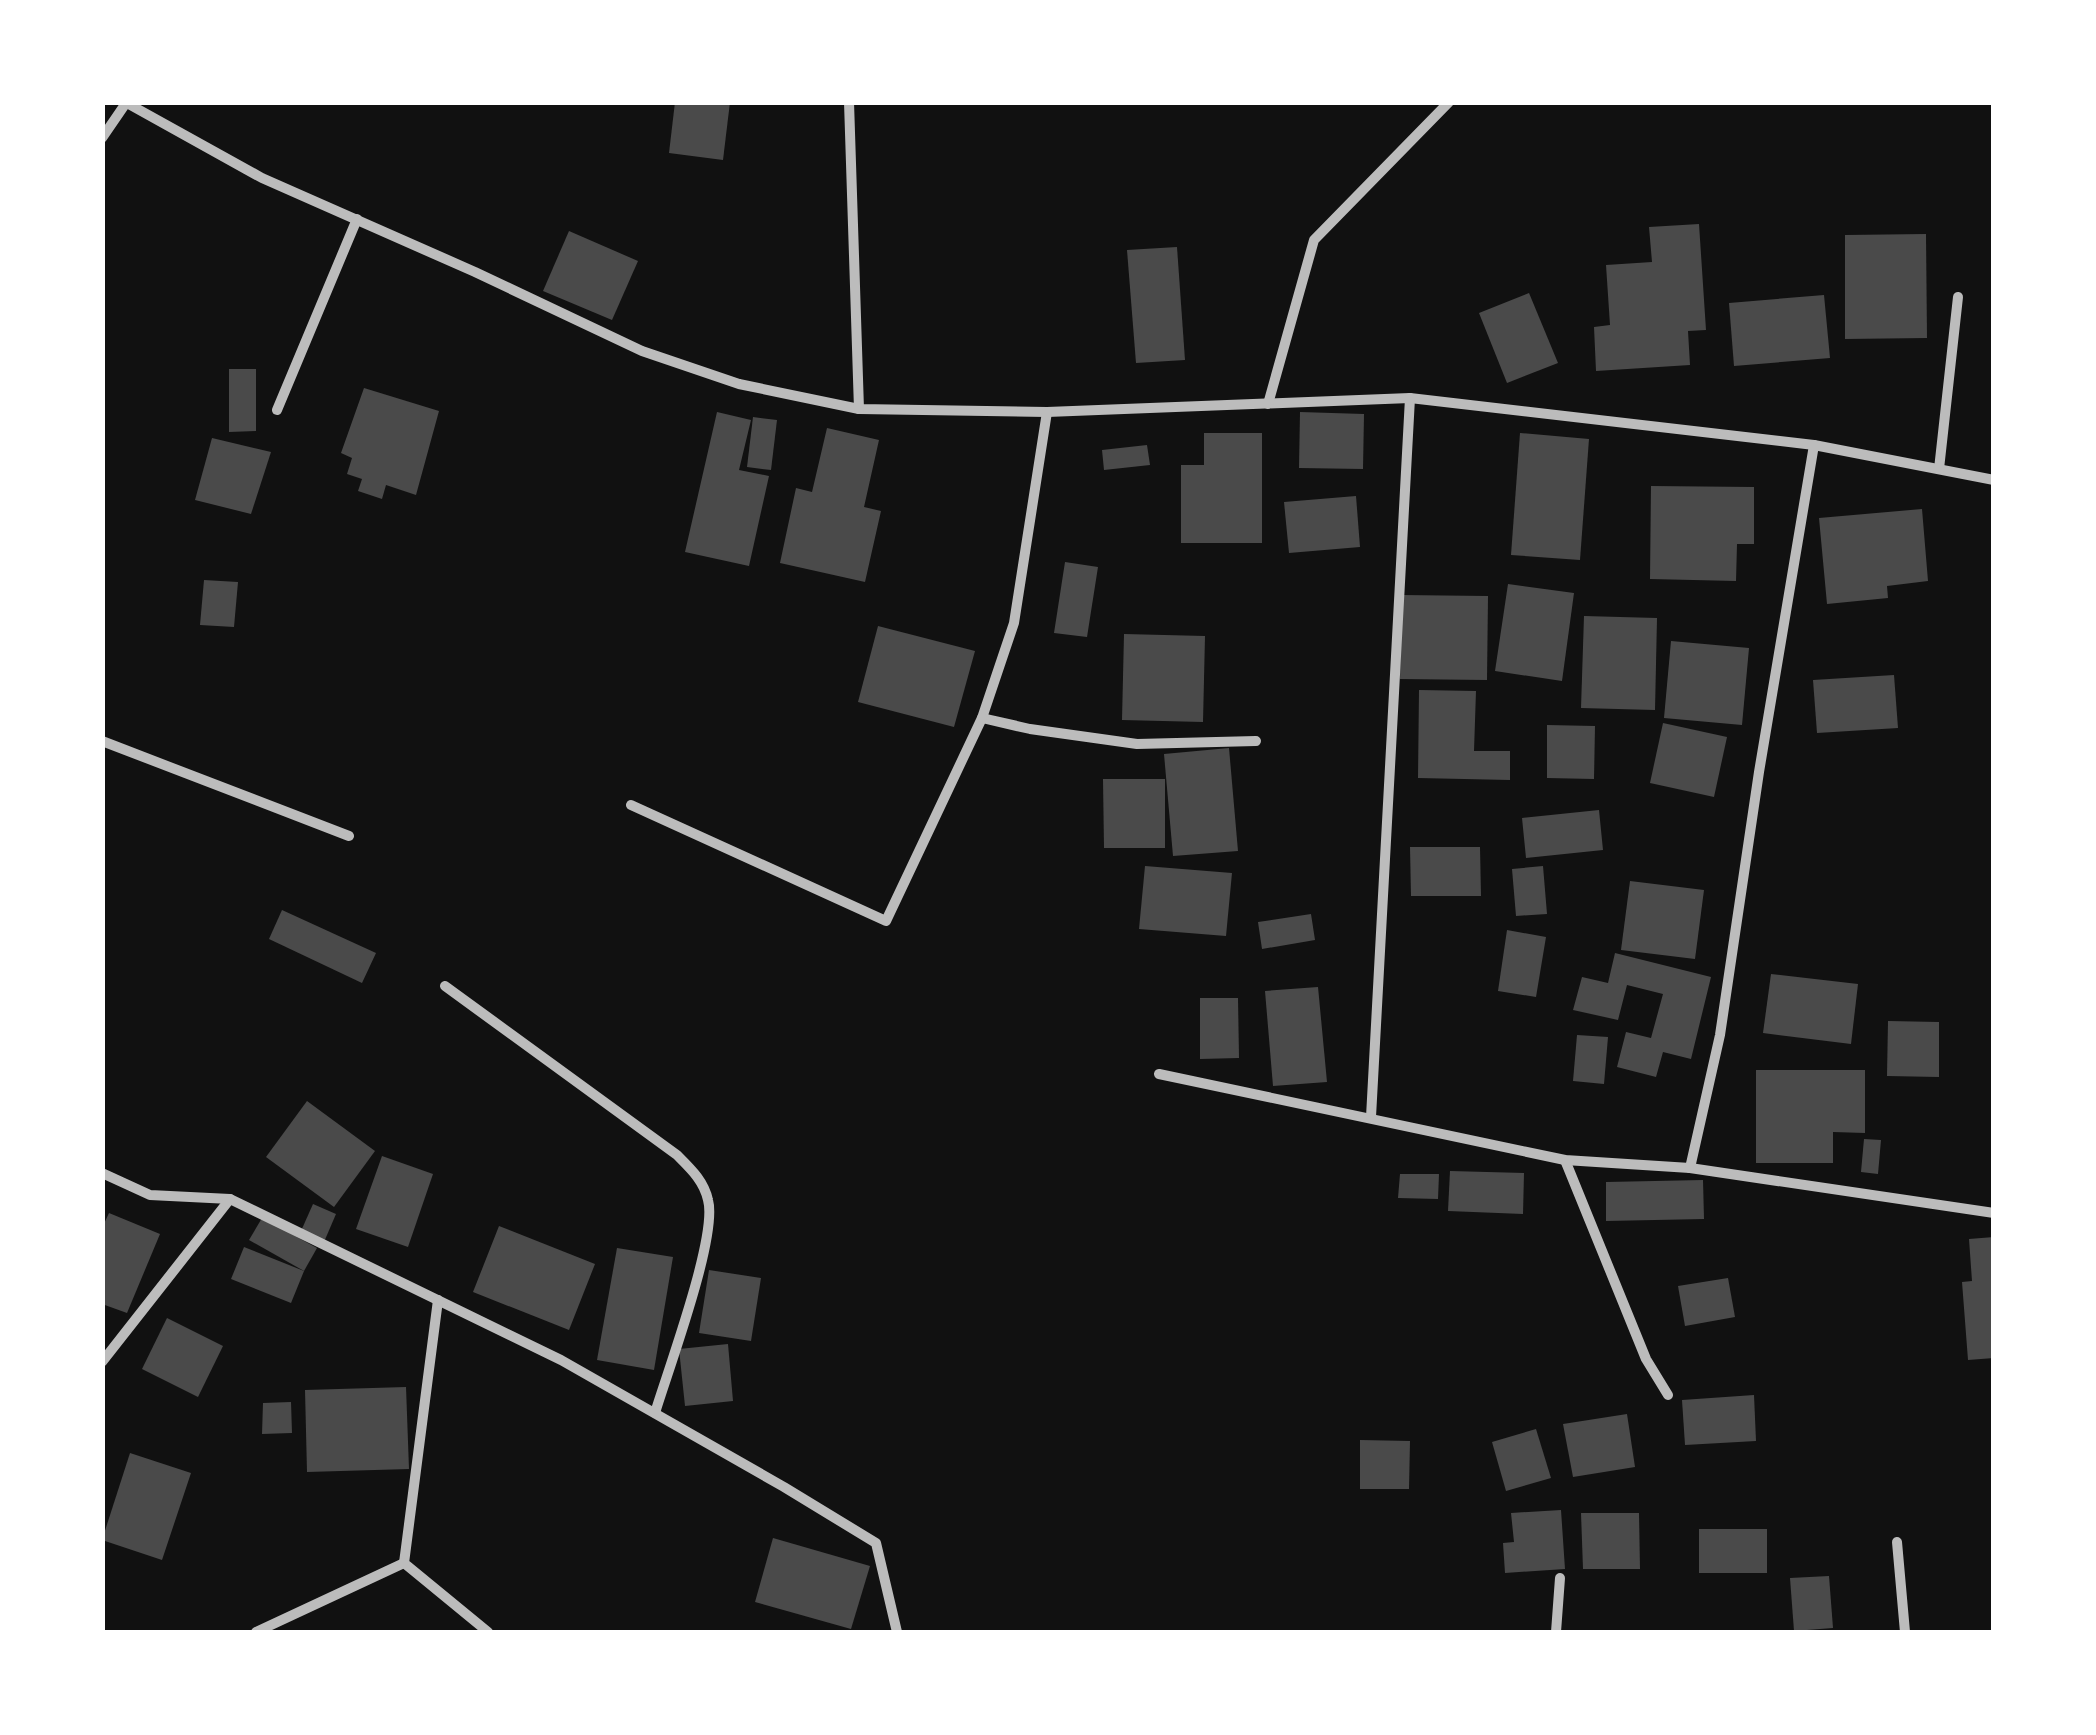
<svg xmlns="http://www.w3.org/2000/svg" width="2096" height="1735" font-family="Helvetica,sans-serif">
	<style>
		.building { fill: #4a4a4a }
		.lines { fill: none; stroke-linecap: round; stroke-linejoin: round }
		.minor { stroke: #bcbcbc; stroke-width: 10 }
	</style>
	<rect width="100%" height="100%" fill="#111"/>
	<!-- building -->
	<g class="building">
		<polygon points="675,102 730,102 723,160 669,153"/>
		<polygon points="1699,224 1706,330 1688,331 1690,365 1596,371 1594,327 1610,325 1606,265 1652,262 1649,227"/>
		<polygon points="569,231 638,261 612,320 543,291"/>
		<polygon points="1926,234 1927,338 1845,339 1845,235"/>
		<polygon points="1177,247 1185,360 1136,363 1127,250"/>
		<polygon points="1529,293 1558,363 1507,383 1479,313"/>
		<polygon points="1824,295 1830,358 1734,366 1729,303"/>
		<polygon points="229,369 256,369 256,431 229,432"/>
		<polygon points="364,388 439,411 416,495 386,485 382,499 358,491 362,479 347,474 352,458 341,453"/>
		<polygon points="717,412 751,420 739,470 769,476 749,566 685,552"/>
		<polygon points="1300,412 1364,414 1363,469 1299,468"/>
		<polygon points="753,417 777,420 771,470 747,467"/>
		<polygon points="827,428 879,440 864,507 881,511 865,582 780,563 796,488 812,492"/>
		<polygon points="1204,433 1262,433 1262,543 1181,543 1181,465 1204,465"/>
		<polygon points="1520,433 1589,439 1580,560 1511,555"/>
		<polygon points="212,438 271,452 251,514 195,500"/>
		<polygon points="1147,445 1150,465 1104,470 1102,450"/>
		<polygon points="1651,486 1754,487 1754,544 1737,544 1736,581 1650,579"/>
		<polygon points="1356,496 1360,547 1289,553 1284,502"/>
		<polygon points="1922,509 1928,581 1887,586 1888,598 1827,604 1819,518"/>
		<polygon points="1065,562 1098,567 1087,637 1054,633"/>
		<polygon points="204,580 238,582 234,627 200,625"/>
		<polygon points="1508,584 1574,593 1562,681 1495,671"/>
		<polygon points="1401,595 1488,596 1487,680 1400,679"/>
		<polygon points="1584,616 1657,618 1655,710 1581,708"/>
		<polygon points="878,626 975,651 954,727 858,702"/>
		<polygon points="1124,634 1205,636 1203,722 1122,720"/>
		<polygon points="1671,641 1749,648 1742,725 1664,718"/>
		<polygon points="1894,675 1898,728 1817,733 1813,680"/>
		<polygon points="1419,690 1476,691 1474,751 1510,751 1510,780 1418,778"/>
		<polygon points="1663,723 1727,737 1714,797 1650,783"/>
		<polygon points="1547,725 1595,726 1594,779 1547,778"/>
		<polygon points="1229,748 1238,851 1173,856 1164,754"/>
		<polygon points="1103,779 1165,779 1165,848 1104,848"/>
		<polygon points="1599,810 1603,850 1526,858 1522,818"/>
		<polygon points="1410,847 1480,847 1481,896 1411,896"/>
		<polygon points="1145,866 1232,873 1226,936 1139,929"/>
		<polygon points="1543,866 1547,914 1516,916 1512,869"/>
		<polygon points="1630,881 1704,890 1695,959 1621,950"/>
		<polygon points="282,910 376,953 362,983 269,939"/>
		<polygon points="1311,914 1315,940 1262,949 1258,922"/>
		<polygon points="1507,930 1546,937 1536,997 1498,991"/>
		<polygon points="1615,953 1711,977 1691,1059 1663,1052 1656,1077 1617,1067 1626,1032 1651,1038 1663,994 1627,985 1618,1020 1573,1010 1582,977 1608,983"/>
		<polygon points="1771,974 1858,984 1851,1044 1763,1033"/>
		<polygon points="1318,987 1327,1082 1273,1086 1265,991"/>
		<polygon points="1200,998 1238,998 1239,1058 1200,1059"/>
		<polygon points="1888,1021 1939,1022 1939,1077 1887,1076"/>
		<polygon points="1577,1035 1608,1037 1604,1084 1573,1081"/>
		<polygon points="1756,1070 1865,1070 1865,1133 1833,1132 1833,1163 1756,1163"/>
		<polygon points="307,1101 375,1151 334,1207 266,1157"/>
		<polygon points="1864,1139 1881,1140 1878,1174 1861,1172"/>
		<polygon points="382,1156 433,1174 408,1247 356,1229"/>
		<polygon points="1450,1171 1524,1173 1523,1214 1448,1211"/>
		<polygon points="1400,1174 1439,1174 1438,1199 1398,1198"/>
		<polygon points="1703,1180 1704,1219 1606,1221 1606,1182"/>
		<polygon points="313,1204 336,1214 324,1242 301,1231"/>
		<polygon points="109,1213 160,1234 127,1313 102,1304 102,1228"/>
		<polygon points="262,1218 317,1248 304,1271 249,1240"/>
		<polygon points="499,1226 595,1264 569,1330 473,1292"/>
		<polygon points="1994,1237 1994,1358 1968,1360 1962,1282 1972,1281 1969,1239"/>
		<polygon points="244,1247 304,1271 291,1303 231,1279"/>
		<polygon points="617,1248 673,1257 654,1370 597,1360"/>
		<polygon points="709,1270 761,1278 751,1341 699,1333"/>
		<polygon points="1728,1278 1735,1317 1685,1326 1678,1286"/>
		<polygon points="167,1318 223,1346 198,1397 142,1369"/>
		<polygon points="728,1344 733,1401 685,1406 679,1349"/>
		<polygon points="406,1387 409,1469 307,1472 305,1390"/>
		<polygon points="1754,1395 1756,1441 1685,1445 1682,1400"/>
		<polygon points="291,1402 292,1433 262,1434 263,1403"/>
		<polygon points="1627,1414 1635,1467 1573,1477 1563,1424"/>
		<polygon points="1536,1429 1551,1478 1506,1491 1492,1442"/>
		<polygon points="1360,1440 1410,1441 1409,1489 1360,1489"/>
		<polygon points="130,1453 191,1473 162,1560 102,1540"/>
		<polygon points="1561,1510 1565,1569 1505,1573 1503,1543 1514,1542 1511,1513"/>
		<polygon points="1581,1513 1639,1513 1640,1569 1583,1569"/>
		<rect x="1699" y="1529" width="68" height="44"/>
		<polygon points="773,1538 870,1566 851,1629 755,1602"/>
		<polygon points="1829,1576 1833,1628 1794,1631 1790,1578"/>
	</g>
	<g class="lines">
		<!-- minor -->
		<g class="minor">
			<polyline points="125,102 262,178 475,272 642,351 739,384 859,409 1047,412 1410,398 1814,445 1994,480"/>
			<polyline points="849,102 859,409"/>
			<polyline points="102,138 126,103"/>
			<polyline points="1268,404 1314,240 1449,102"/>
			<polyline points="277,410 357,219"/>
			<polyline points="1047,412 1014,623 982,718 1030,729 1137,744 1256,741"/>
			<polyline points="1939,469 1958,297"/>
			<polyline points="102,741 349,836"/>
			<polyline points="631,805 886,921 982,718"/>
			<path d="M445 986 677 1155C691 1169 704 1181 708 1200 718 1236 668 1370 655 1413"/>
			<polyline points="1159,1074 1565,1160 1690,1168 1994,1213"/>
			<polyline points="1371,1117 1410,398"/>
			<polyline points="1565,1160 1646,1359 1668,1395"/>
			<polyline points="1690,1168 1720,1035 1759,772 1814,445"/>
			<polyline points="102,1173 150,1195 230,1199 561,1360 784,1487 876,1543 897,1632"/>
			<polyline points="438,1300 404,1563 488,1632"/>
			<polyline points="102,1362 230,1199"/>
			<polyline points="1897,1542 1905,1632"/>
			<polyline points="256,1632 404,1563"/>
			<polyline points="1556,1632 1560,1578"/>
		</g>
	</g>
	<!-- border -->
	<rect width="2096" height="1735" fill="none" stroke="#ffffff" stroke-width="210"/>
</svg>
